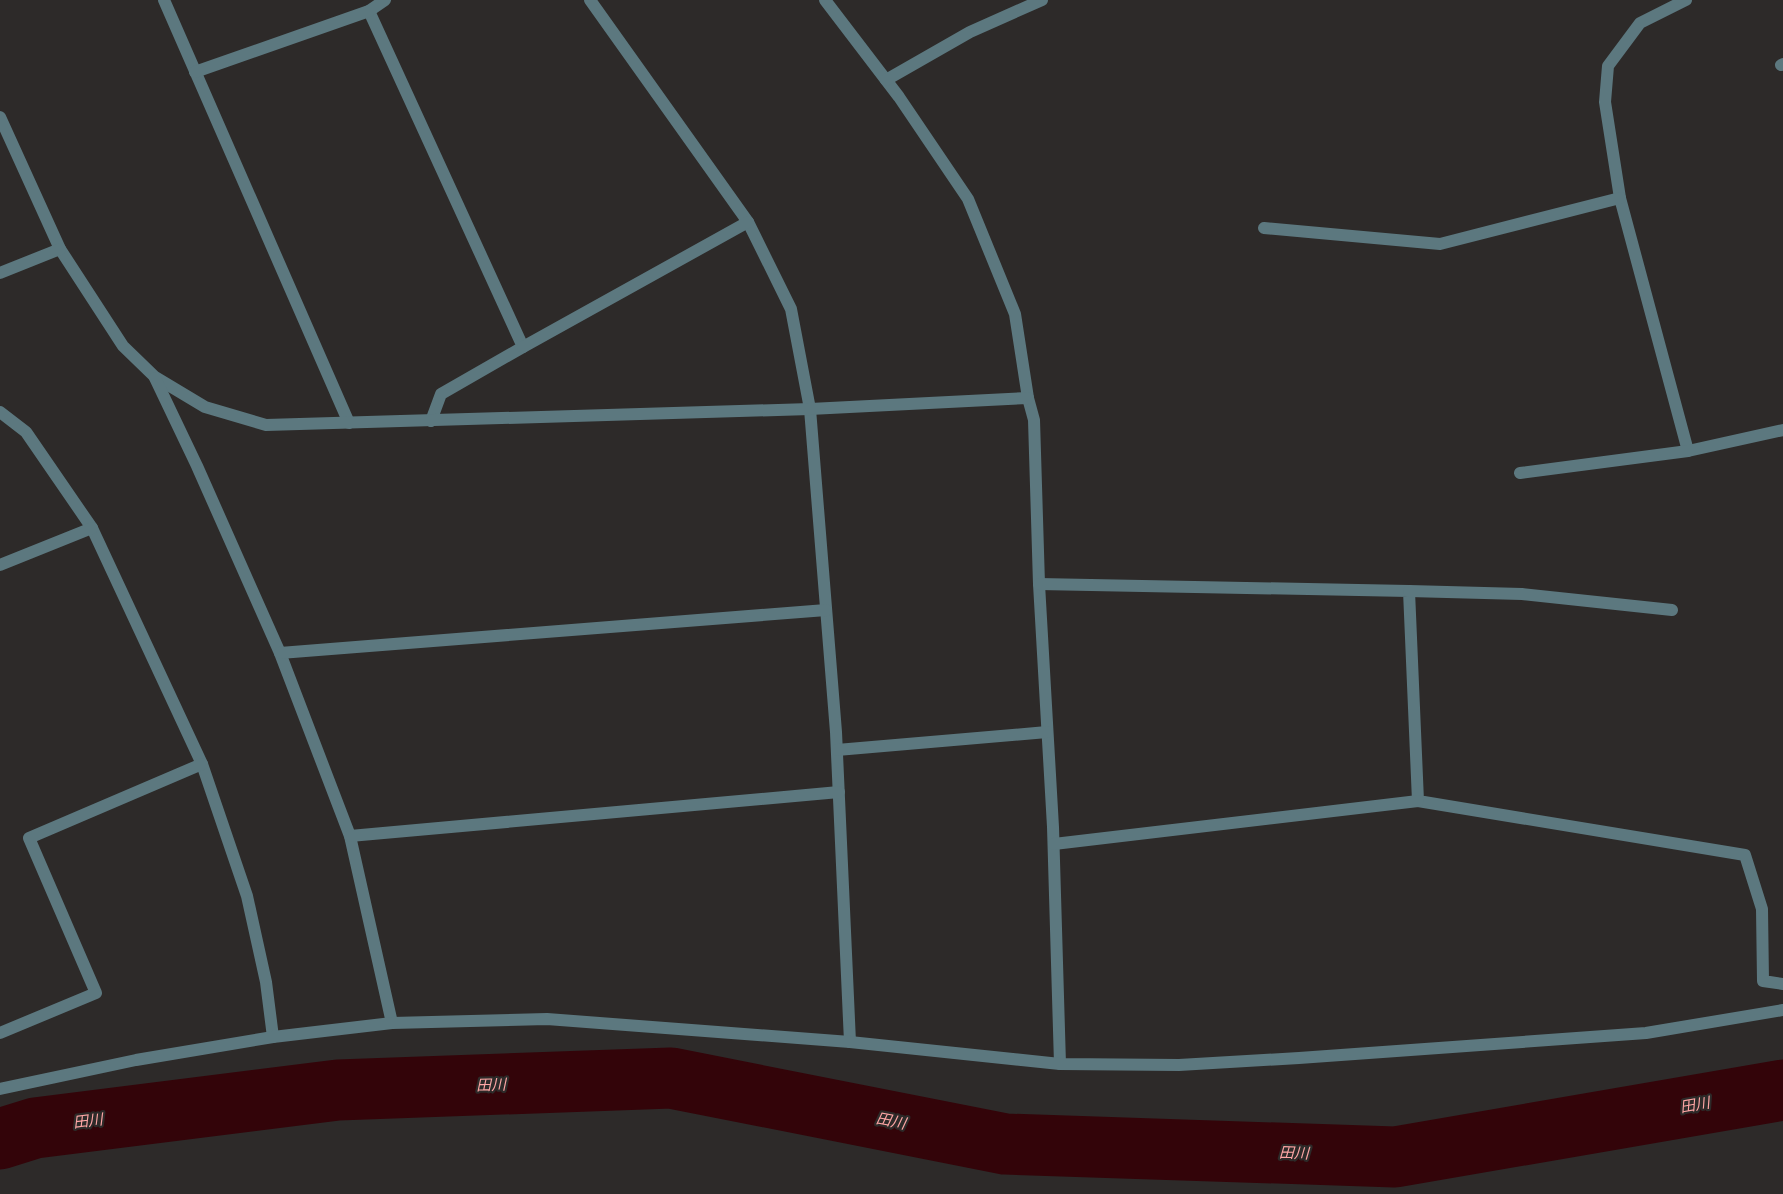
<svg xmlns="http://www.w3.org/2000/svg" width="1783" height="1194" font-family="Commissioner,'Noto Sans JP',sans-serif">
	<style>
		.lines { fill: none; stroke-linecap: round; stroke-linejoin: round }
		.river { stroke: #330409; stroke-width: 61 }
		.minor { stroke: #5c787f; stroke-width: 12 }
		.labels { text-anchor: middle; stroke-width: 4.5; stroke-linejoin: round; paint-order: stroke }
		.water-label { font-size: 15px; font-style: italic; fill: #fea6a5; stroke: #2d2a29 }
	</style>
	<rect width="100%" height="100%" fill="#2d2a29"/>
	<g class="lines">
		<!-- river -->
		<polyline class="river" points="0,1139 35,1128 338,1090 671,1078 1005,1144 1395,1157 1783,1090"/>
		<!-- minor -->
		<g class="minor">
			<polyline points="164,0 349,423"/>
			<polyline points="590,0 748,222 791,309 810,409 836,732 850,1042"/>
			<polyline points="825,0 899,97 968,199 1015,314 1028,398 1034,420 1039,584 1053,827 1060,1064"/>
			<polyline points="1686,0 1640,23 1608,66 1605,102 1620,198 1688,451"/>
			<polyline points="369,11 523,347 441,394 431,421"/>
			<polyline points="1781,65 1783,64"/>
			<polyline points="195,72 369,11 385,0"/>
			<polyline points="886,80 970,32 1042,0"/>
			<polyline points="0,117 60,249 123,346 155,377 205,407 266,425 810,409 1028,398"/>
			<polyline points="1264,228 1440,244 1620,198"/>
			<polyline points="0,273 60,249"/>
			<polyline points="523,347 748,222"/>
			<polyline points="155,378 197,466 280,653 350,836 392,1023"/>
			<polyline points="0,412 26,432 92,528 202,764 247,896 266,982 273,1037"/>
			<polyline points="1520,473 1688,451 1783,430"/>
			<polyline points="0,565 92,528"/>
			<polyline points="1039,584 1409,591 1418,801 1745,855 1762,909 1763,981 1783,984"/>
			<polyline points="1409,591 1522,594 1672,610"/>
			<polyline points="280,653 826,610"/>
			<polyline points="837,750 1047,732"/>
			<polyline points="350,836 839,792"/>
			<polyline points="1054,844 1418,801"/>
			<polyline points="0,1033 96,993 29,838 202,764"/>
			<polyline points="0,1089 136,1060 273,1037 392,1023 547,1019 850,1042 1060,1064 1179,1065 1299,1058 1646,1033 1783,1010"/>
		</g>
	</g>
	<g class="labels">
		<!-- water labels -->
		<g class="water-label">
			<text transform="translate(491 1085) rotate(-2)" y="5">田川</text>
			<text transform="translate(1695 1105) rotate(-10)" y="5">田川</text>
			<text transform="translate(88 1121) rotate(-7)" y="5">田川</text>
			<text transform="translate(891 1121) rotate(11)" y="5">田川</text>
			<text transform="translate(1294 1153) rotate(2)" y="5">田川</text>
		</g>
	</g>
</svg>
